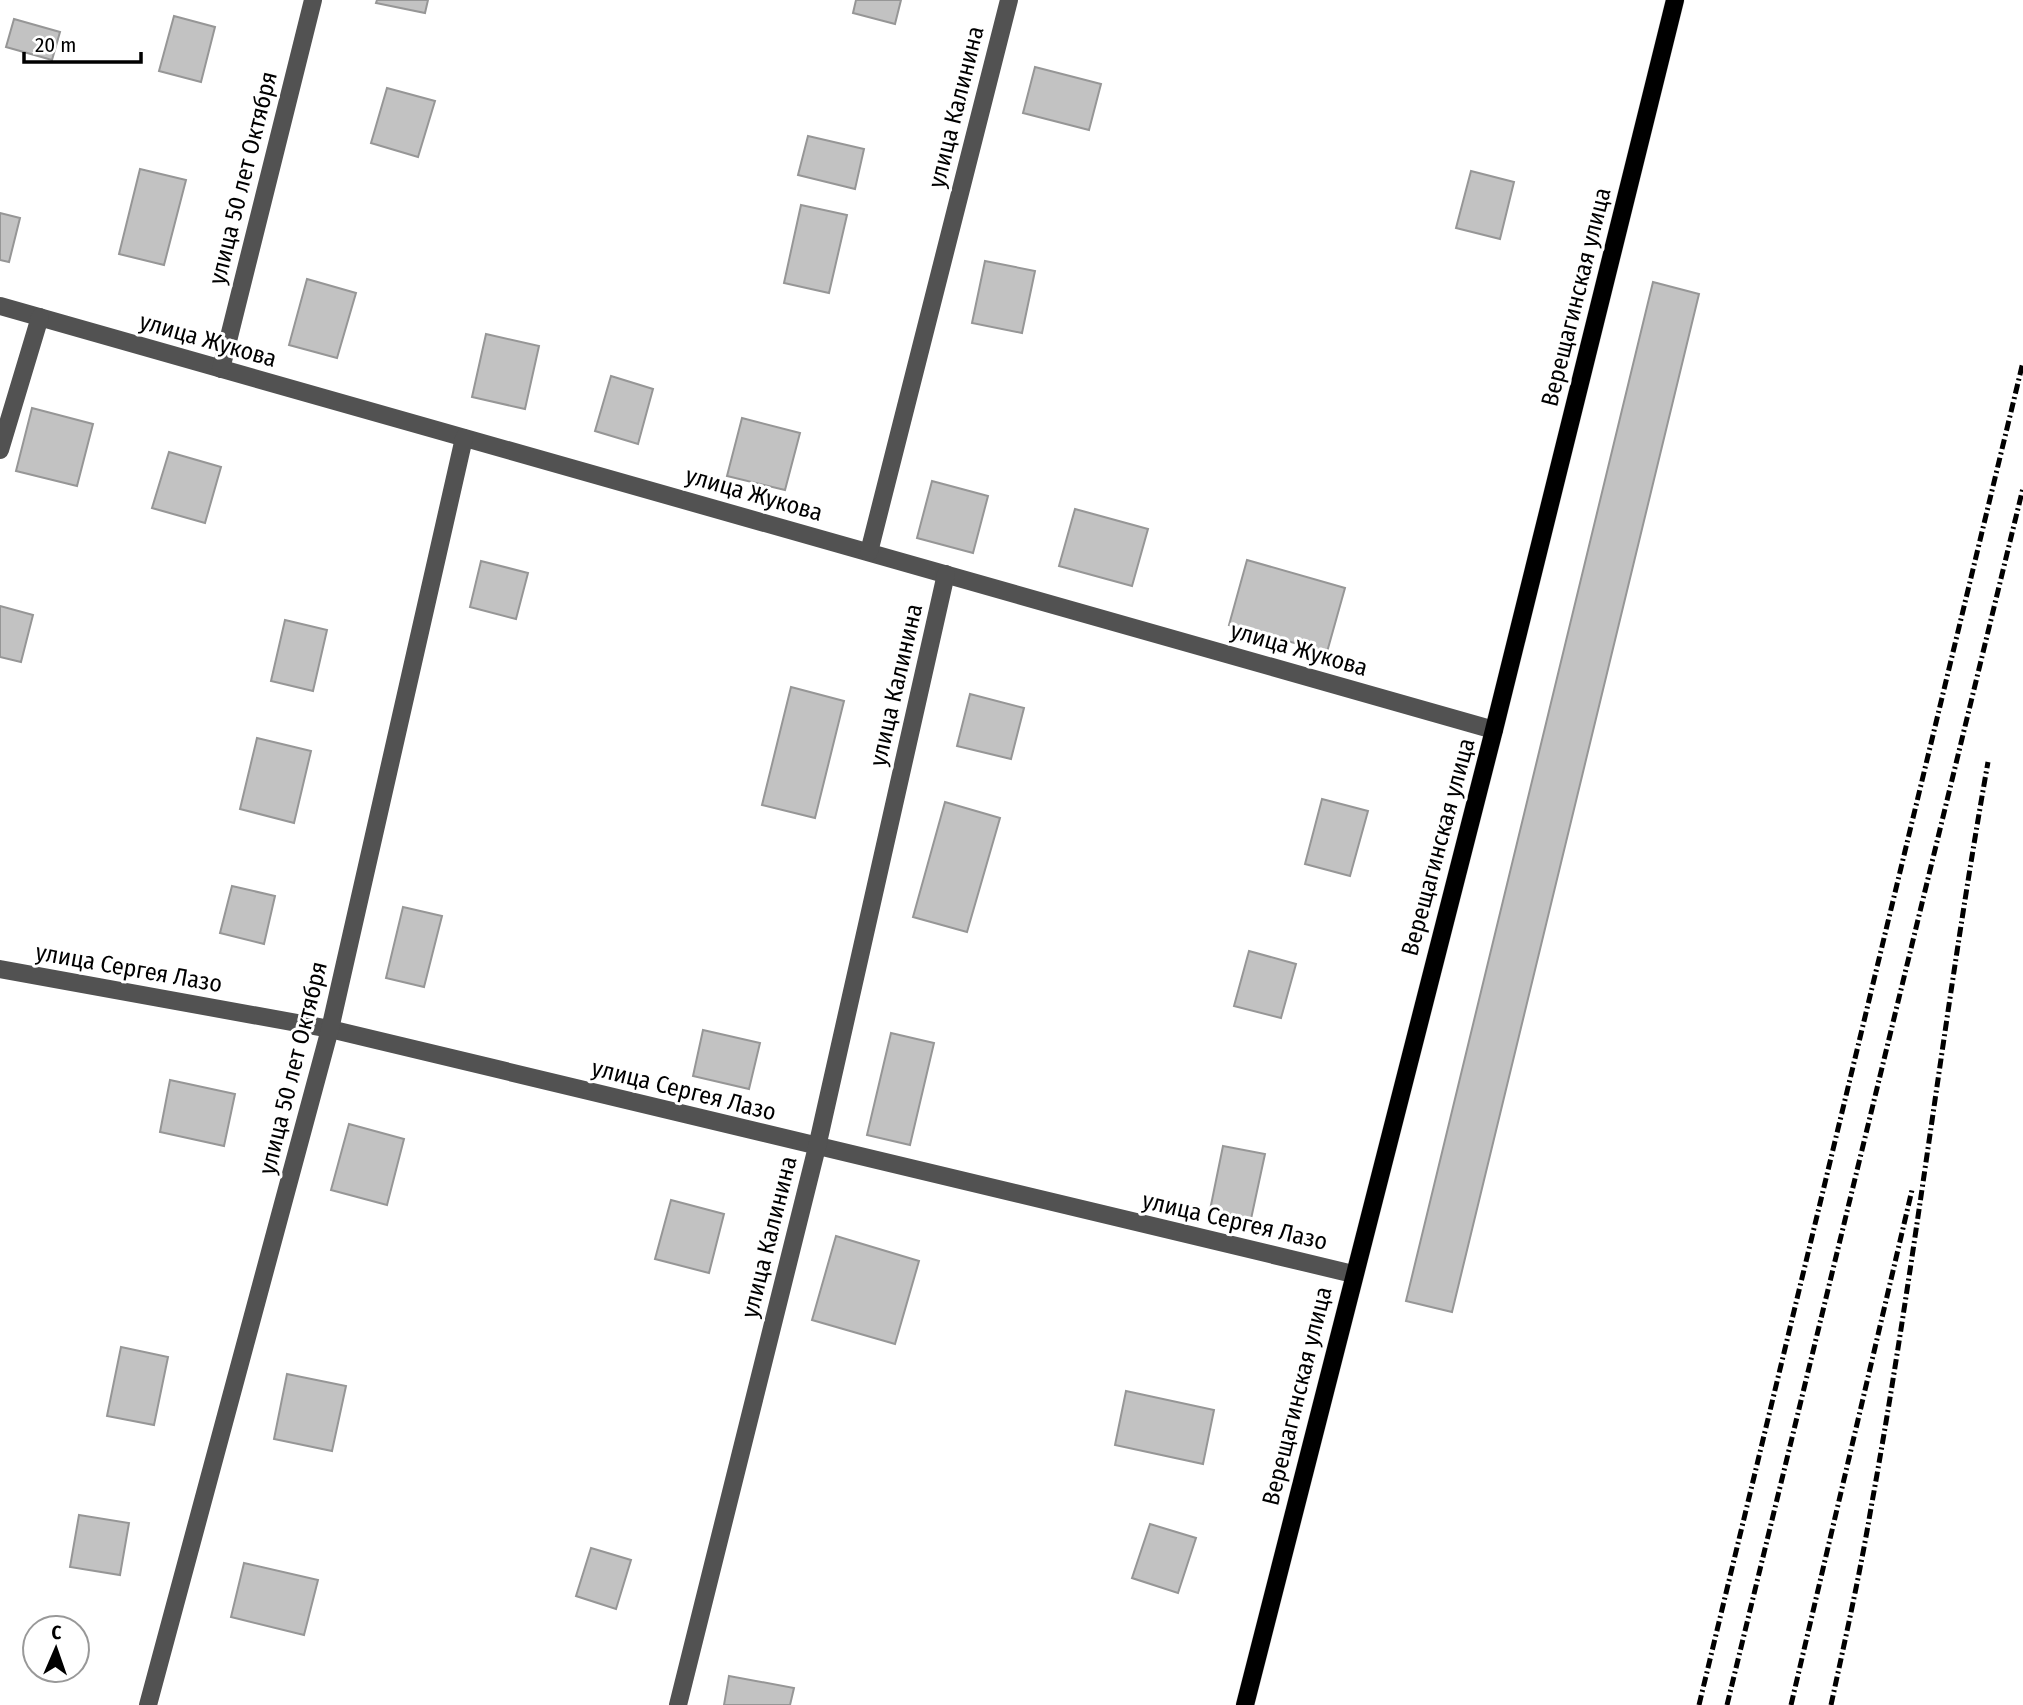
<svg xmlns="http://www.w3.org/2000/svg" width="2023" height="1705" font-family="'Fira Sans Condensed',sans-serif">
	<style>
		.building { fill: #c2c2c2; stroke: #969696; stroke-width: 2 }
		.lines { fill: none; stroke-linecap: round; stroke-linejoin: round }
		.major-casing { stroke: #dbdbdb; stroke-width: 19 }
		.minor { stroke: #525252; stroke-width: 18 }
		.major { stroke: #000; stroke-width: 18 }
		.rail { stroke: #000; stroke-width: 5; stroke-dasharray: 10 3.5 2 3.5; stroke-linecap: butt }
		.labels { text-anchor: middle; stroke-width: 6; stroke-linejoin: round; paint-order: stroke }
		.street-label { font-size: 24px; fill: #000; stroke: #fff }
	</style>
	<rect width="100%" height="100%" fill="#fff"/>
	<!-- building -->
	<g class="building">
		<polygon points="377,0 428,0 425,13 376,3"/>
		<polygon points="856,0 901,0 895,24 853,13"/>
		<polygon points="174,16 215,27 201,82 159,71"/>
		<polygon points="14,19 60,32 52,60 6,47"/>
		<polygon points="1035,67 1101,84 1089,130 1023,113"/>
		<polygon points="387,88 435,101 418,157 371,143"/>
		<polygon points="808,136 864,149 855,189 798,175"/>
		<polygon points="140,169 186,180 164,265 119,254"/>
		<polygon points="1471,171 1514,182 1500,239 1456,228"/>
		<polygon points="801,205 847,215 829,293 784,283"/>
		<polygon points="0,213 20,218 9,262 0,260"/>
		<polygon points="985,261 1035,271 1022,333 972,323"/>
		<polygon points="307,279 356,293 337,358 289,345"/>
		<polygon points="1653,282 1699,294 1452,1312 1406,1301"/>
		<polygon points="486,334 539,346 525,409 472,397"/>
		<polygon points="611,376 653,389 638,444 595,431"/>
		<polygon points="32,408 93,424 77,486 16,471"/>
		<polygon points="742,418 800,433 785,490 727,476"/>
		<polygon points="169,452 221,467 205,523 152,508"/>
		<polygon points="932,481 988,496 973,553 917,538"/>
		<polygon points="1075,509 1148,529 1132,586 1059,566"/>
		<polygon points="1247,560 1345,588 1327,652 1229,625"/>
		<polygon points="481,561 528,573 516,619 470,607"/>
		<polygon points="0,606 33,615 21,662 0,657"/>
		<polygon points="285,620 327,630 313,691 271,681"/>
		<polygon points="791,687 844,701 815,818 762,805"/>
		<polygon points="970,694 1024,708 1011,759 957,746"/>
		<polygon points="257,738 311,751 294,823 240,809"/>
		<polygon points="1322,799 1368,811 1350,876 1305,864"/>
		<polygon points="945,802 1000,818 967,932 913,917"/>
		<polygon points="232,886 275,896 264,944 220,933"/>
		<polygon points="403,907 442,916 424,987 386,978"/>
		<polygon points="1249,951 1296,964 1281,1018 1234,1006"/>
		<polygon points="703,1030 760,1043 749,1089 693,1076"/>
		<polygon points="891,1033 934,1043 910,1145 867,1135"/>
		<polygon points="170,1080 235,1094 224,1146 160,1132"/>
		<polygon points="349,1124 404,1139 387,1205 331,1190"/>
		<polygon points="1223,1146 1265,1154 1251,1219 1210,1210"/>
		<polygon points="671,1200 724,1214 709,1273 655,1259"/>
		<polygon points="836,1236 919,1261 895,1344 812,1320"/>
		<polygon points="121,1347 168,1357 154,1425 107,1416"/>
		<polygon points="287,1374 346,1386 332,1451 274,1439"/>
		<polygon points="1126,1391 1214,1410 1203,1464 1115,1445"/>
		<polygon points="79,1515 129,1523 120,1575 70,1567"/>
		<polygon points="1150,1524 1196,1538 1178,1593 1132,1578"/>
		<polygon points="591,1548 631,1560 616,1609 576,1596"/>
		<polygon points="244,1563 318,1580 304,1635 231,1617"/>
		<polygon points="729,1676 794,1688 790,1705 724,1705"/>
	</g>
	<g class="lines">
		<!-- major casing -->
		<g class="major-casing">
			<polyline id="major" points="1245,1705 1494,730 1675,0"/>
		</g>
		<!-- minor -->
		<g class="minor">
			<polyline points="0,306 1494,730"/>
			<polyline points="221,369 313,0"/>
			<polyline points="0,450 40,317"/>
			<polyline points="869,552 1009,0"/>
			<polyline points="0,969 330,1029 1353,1274"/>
			<polyline points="148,1705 330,1029 464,438"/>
			<polyline points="678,1705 817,1147 946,574"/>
		</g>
		<!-- major -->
		<use href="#major" class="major"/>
		<!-- rail -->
		<g class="rail">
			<polyline points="1699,1705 2023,362"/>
			<polyline points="1727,1705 2023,488"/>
			<polyline points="1791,1705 1912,1190"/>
			<path d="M1831 1705C1845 1640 1860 1574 1871 1508 1916 1261 1944 1010 1988 762"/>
		</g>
	</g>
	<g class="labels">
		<!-- street labels -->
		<g class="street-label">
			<text transform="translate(956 107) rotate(-76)" y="8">улица Калинина</text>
			<text transform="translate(243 178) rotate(-76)" y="8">улица 50 лет Октября</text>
			<text transform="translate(1576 297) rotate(-76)" y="8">Верещагинская улица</text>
			<text transform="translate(208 340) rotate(16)" y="8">улица Жукова</text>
			<text transform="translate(754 494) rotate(16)" y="8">улица Жукова</text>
			<text transform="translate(1299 649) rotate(16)" y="8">улица Жукова</text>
			<text transform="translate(896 685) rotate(-77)" y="8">улица Калинина</text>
			<text transform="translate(1438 847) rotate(-75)" y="8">Верещагинская улица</text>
			<text transform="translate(129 968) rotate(10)" y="8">улица Сергея Лазо</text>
			<text transform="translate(293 1068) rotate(-76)" y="8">улица 50 лет Октября</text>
			<text transform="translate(684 1090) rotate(14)" y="8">улица Сергея Лазо</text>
			<text transform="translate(1235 1221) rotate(13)" y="8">улица Сергея Лазо</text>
			<text transform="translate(769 1237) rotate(-76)" y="8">улица Калинина</text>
			<text transform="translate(1297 1396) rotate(-76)" y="8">Верещагинская улица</text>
		</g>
	</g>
	<!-- north arrow -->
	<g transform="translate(56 1649) rotate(2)"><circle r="33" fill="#ffffff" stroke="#999999" stroke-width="2"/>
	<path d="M0-5L12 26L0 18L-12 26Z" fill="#000000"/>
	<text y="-10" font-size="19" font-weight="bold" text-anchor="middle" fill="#000000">С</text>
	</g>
	<!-- scale -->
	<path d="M24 52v10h117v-10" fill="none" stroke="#000000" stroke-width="3.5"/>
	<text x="35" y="52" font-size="21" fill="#000000" stroke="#ffffff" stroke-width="5" paint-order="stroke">20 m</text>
</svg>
